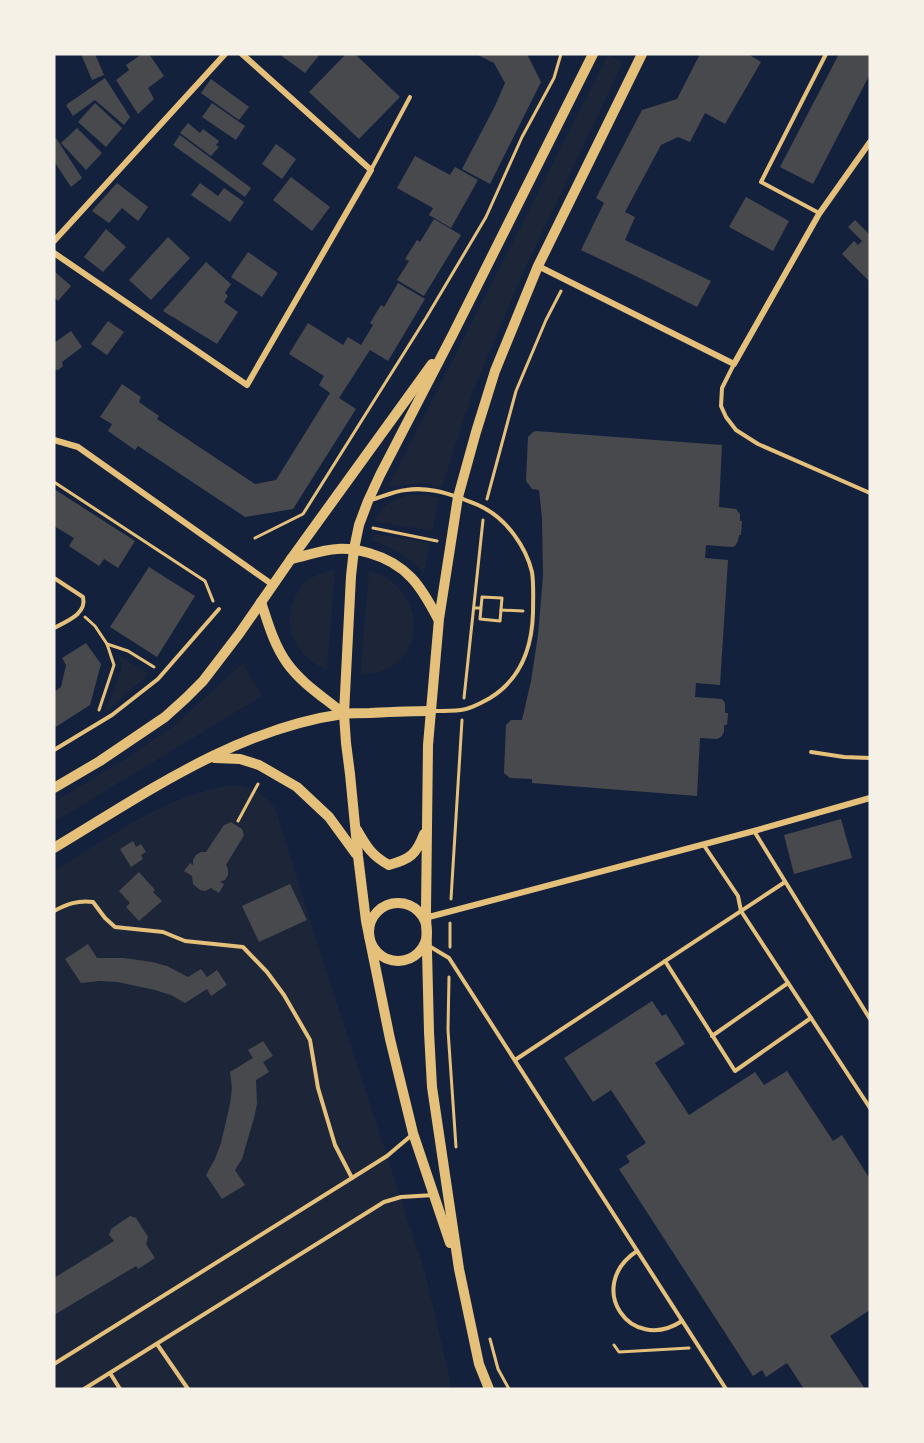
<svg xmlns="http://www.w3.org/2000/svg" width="924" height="1443" font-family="Overpass,sans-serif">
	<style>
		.green { fill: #1d2539 }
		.building { fill: #48494c }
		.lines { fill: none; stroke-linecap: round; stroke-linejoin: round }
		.path { stroke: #e5c07b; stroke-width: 3 }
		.service { stroke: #e5c07b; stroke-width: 4 }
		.minor { stroke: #e5c07b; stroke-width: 6 }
		.secondary { stroke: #e5c07b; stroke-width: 10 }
	</style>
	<rect width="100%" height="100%" fill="#14213d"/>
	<!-- green -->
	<g class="green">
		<polygon points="608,55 623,62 523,273 475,386 442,487 421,483 388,487"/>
		<path d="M410 495H426L439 498 432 531 374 521C383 504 392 500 410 495Z"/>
		<path d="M375 534 430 543 424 573C407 555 395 549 372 540Z"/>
		<path d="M335 570 327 669C297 659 281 627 295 598 297 592 300 587 305 582 314 575 325 572 335 570Z"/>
		<path d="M369 571C375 573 382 575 387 578 408 592 420 617 411 642 409 649 404 657 399 661 387 671 374 674 360 675Z"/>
		<polygon points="118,655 149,674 104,713 114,690 122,667"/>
		<polygon points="243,663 262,696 54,822 54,802 130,756 174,726"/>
		<path d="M233 785C255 788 260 792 275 808L323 961 425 1272 452 1389H54V871C109 838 167 794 233 785Z"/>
	</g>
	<!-- building -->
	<g class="building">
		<polygon points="81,54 95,54 104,75 92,80"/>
		<polygon points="142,54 149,54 164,76 148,88 154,99 138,114 116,80 129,70 126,65"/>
		<polygon points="279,54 320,54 305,73"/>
		<polygon points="346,54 355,54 400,97 359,139 309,92"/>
		<polygon points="476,54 527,54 541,82 490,184 462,169 495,106 505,83 494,63"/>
		<polygon points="700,54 748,54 761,62 725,124 705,113 690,142 678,137 661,145 625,212 635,217 625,240 711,281 697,307 644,280 581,250 604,203 596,198 642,110 677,99"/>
		<polygon points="839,54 870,54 870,74 813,184 780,167"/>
		<polygon points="105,78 130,117 124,125 95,100 73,116 66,105"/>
		<polygon points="211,79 249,107 239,120 201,93"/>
		<polygon points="95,103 122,128 106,147 78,122"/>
		<polygon points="212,103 245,126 236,140 202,117"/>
		<polygon points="188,123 200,133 203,129 219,141 216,145 219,147 211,156 180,133"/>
		<polygon points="77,128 102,153 86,170 61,143"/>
		<polygon points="180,135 251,188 245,197 173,145"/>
		<polygon points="56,138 82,178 71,187 54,161 54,140"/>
		<polygon points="276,144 296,159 282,179 262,164"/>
		<polygon points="415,156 450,175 455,167 478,180 451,228 429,215 433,208 397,188"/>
		<polygon points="291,177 330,207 312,231 273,200"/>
		<polygon points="117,183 148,207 138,221 122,208 109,223 92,211"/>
		<polygon points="200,183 218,196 224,188 244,202 230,222 191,195"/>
		<polygon points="746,197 789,221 773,251 729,227"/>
		<polygon points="434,219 461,235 424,296 397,280 409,261 405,259 417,240 420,242"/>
		<polygon points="855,220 870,235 870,282 842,254 854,241 858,245 862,241 848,227"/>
		<polygon points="106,229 126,247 103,272 84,257"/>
		<polygon points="168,237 190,258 151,300 129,280"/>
		<polygon points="248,252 278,273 262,297 231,277"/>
		<polygon points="206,262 231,284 225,293 228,296 224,302 238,312 217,344 163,311"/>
		<polygon points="54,271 71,286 58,301 54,297"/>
		<polygon points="398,283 425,299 388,361 370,350 339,398 356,409 293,509 245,517 138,446 135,450 108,431 112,424 100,417 122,384 141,397 139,402 159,416 157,419 255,484 276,480 330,393 319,385 324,376 289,354 308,323 343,345 348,337 361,345 373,325 370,323 381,305 384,307"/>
		<polygon points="108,321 124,332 107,355 91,344"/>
		<polygon points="71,331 82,347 62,362 63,366 58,370 54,369 54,343"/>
		<polygon points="536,431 722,445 719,507 736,509 740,514 740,521 742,521 741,535 739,535 738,541 735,546 732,547 706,545 705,558 728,560 720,685 696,683 695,697 722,699 725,703 725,713 728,713 727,725 724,725 724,732 721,737 717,739 700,738 697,796 532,783 532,779 510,778 504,773 506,725 511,720 522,720 531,681 538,635 543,576 542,518 539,490 532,489 526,481 528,437 533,432"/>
		<polygon points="54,489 135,541 118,568 104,559 99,566 69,546 74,538 54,526"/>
		<polygon points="149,567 195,596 157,657 110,627"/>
		<polygon points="86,643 101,664 90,705 54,728 54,692 61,687 66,665 62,658"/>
		<polygon points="841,819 852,858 794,874 784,835"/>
		<polygon points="231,822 242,829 244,835 226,865 228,869 228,875 225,880 220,882 224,884 219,893 211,888 205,891 200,890 193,884 192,876 184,871 190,863 193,865 193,860 196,855 201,852 206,852 224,825"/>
		<polygon points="133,841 136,847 141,844 146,852 141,855 143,859 131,867 120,849"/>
		<polygon points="139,872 155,890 153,892 162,901 139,921 126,907 130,903 119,891"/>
		<polygon points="290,884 307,920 259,942 242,906"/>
		<polygon points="88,944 97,958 124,958 152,962 167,966 188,977 201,969 207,977 217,970 227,985 211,996 207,989 185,1003 171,995 155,990 117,982 99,981 81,983 65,959"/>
		<polygon points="652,1001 662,1016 666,1014 685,1044 655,1063 689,1115 755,1072 764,1085 787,1071 833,1141 842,1135 870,1179 870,1310 830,1336 865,1389 804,1389 787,1363 766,1377 762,1370 753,1376 619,1169 630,1162 626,1156 646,1143 611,1090 593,1102 564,1058"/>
		<polygon points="263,1041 273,1056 263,1062 269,1072 256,1080 257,1104 254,1118 242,1159 235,1170 245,1185 222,1199 206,1175 215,1159 221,1143 230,1104 232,1088 230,1072 253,1058 248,1050"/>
		<polygon points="130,1216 136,1218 148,1237 146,1244 155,1258 138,1269 136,1266 54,1315 54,1278 114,1241 109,1235 111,1229"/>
	</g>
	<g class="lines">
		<!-- path -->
		<g class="path">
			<polyline points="54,482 205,581 213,601"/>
			<polyline points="487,499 516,391 546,320 561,291"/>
			<polyline points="373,528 437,541"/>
			<polyline points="255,538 303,514 426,318 486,217 522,137 554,78 561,54"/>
			<polyline points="474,608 481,608 480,619 500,621 502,598 482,597 481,608"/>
			<polyline points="501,610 523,611"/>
			<polyline points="85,617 95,626 107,644 114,665 99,710"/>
			<polyline points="107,644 128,651 154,667"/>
			<polyline points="464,698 483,520"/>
			<polyline points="238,821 258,784"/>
			<polyline points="451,899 462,720"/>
			<polyline points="450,947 450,923"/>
			<polyline points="449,977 448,1030 456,1147"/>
			<polyline points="490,1339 498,1369 509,1389"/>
			<polyline points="614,1345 619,1352 689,1348"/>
		</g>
		<!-- service -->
		<g class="service">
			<polyline points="371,170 410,97"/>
			<polyline points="819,213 761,182 826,54"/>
			<polyline points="734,364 722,388 721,406 726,417 736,430 758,444 870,493"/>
			<path d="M371 500C382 497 394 491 406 490 426 487 444 492 463 499 470 502 478 504 484 508 507 520 526 547 532 572 534 585 533 599 533 613 532 648 521 679 490 698 481 703 471 709 461 710 452 711 443 711 434 711"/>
			<path d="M54 578 83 597C87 614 67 621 54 628"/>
			<polyline points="54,750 112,715 158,679 219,609"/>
			<polyline points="811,752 844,757 870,758"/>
			<polyline points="754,831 870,1019"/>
			<polyline points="703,844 738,896 741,911 870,1108"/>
			<path d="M54 911C67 904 78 900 93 902L105 918 115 927 163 932 185 941 243 947 267 972 284 995 310 1040 318 1088 335 1145 352 1178"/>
			<polyline points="429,946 449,958 726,1389"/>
			<polyline points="665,961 735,1071 811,1018"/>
			<polyline points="712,1036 788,983"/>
			<polyline points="515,1060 785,882"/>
			<path d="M637 1251C584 1286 630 1355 682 1321"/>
			<polyline points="157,1344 188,1389"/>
			<polyline points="54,1364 352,1178 387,1156 413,1134"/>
			<polyline points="110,1373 120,1389"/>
			<polyline points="84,1389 384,1202 401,1197 434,1195"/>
		</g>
		<!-- minor -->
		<g class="minor">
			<polyline points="54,241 225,54"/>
			<polyline points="54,253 247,385 371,170 242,54"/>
			<polyline points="538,266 734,364 819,214 870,142"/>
			<polyline points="54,440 78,447 273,585"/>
			<polyline points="425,918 754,831 870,798"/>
		</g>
		<!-- secondary -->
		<g class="secondary">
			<path d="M291 559C306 556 321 550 337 549 348 548 358 550 369 553 407 564 421 586 438 619"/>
			<path d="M261 602C268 623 274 645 287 663 302 684 325 698 344 714"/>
			<polyline points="215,758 240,759 259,765 297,787 329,817 356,854"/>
			<polyline points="54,788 100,761 165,717 186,698 203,681 239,634 291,559 432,364"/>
			<path d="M357 830C366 846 372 856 389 865 410 859 416 855 424 834"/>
			<path d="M54 848C144 794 236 729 343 714 352 713 361 713 370 713 390 712 410 711 430 711"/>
			<circle cx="398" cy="932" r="29"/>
			<polyline points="450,1243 413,1133 390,1039 366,921 358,856 350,774 346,743 344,714 351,576 354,549 359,525 368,501 380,475 453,334 593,54"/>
			<polyline points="489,1389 479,1364 459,1269 432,1087 429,1032 426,910 428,745 439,619 458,497 476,432 495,371 538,266 642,54"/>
		</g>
	</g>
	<!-- border -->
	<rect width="924" height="1443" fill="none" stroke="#f6f1e7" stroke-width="111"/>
</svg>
